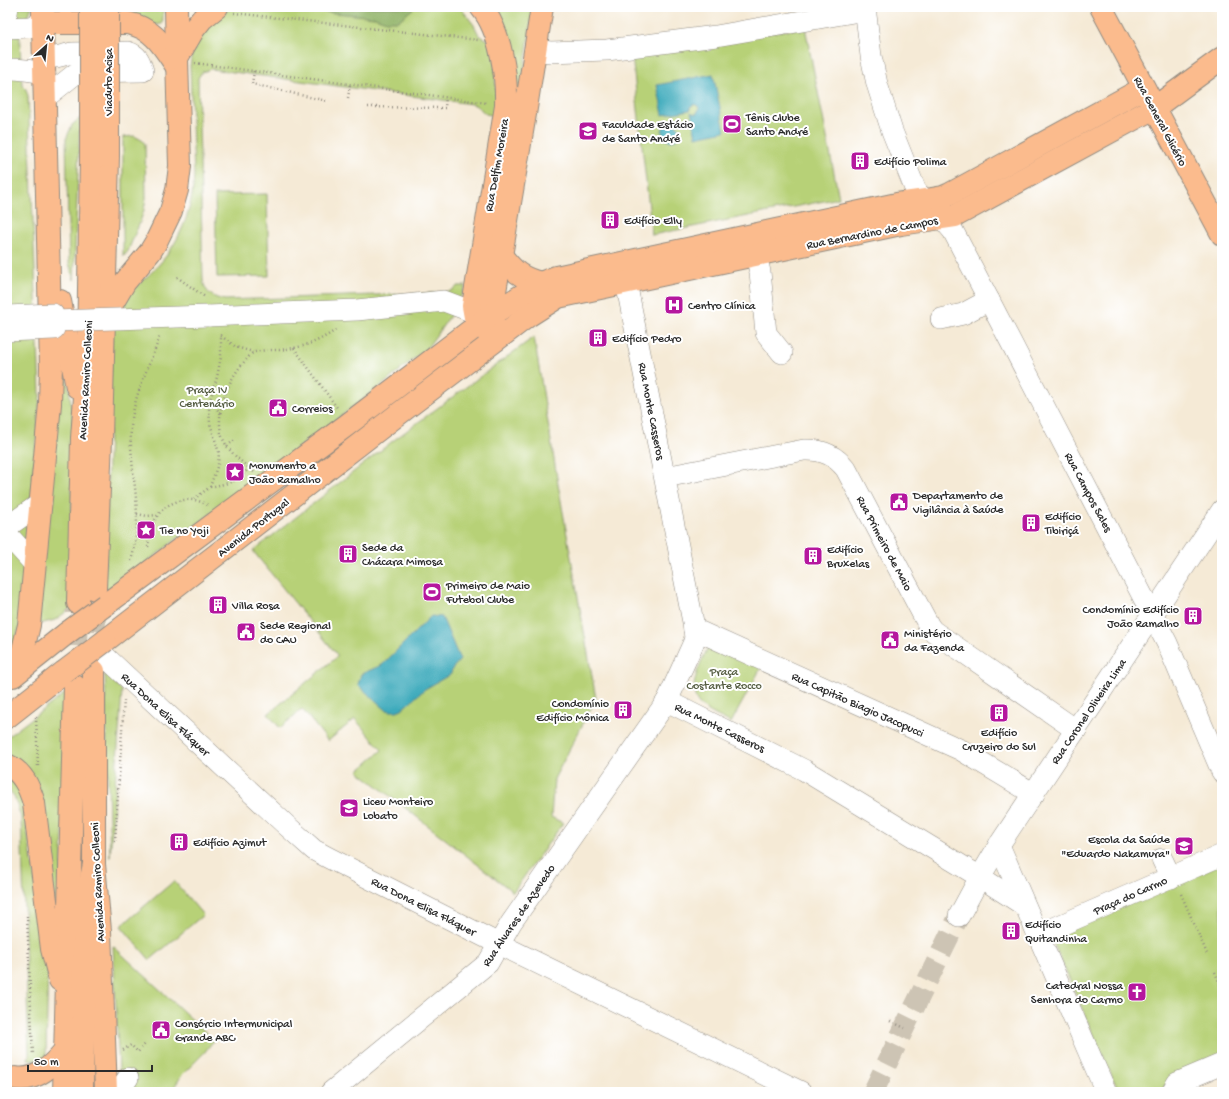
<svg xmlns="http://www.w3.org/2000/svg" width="1229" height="1099" font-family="'Gochi Hand',sans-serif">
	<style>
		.green { fill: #b7d177; stroke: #717e51 }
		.forest { fill: #91b368; stroke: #5e6f4a }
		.water { fill: #3daabc; stroke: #346a74 }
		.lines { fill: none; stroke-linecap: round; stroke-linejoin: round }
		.minor-tunnel { stroke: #cdc4b4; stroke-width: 21; stroke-dasharray: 21 10; stroke-linecap: butt }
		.major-tunnel { stroke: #cdc4b4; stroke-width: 22; stroke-dasharray: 22 11; stroke-linecap: butt }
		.minor-casing { stroke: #908a80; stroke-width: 22 }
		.major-casing { stroke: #908a80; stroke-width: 24 }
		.highway-casing { stroke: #908a80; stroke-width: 24 }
		.path { stroke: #908a80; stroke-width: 2.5; stroke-dasharray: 1 3; stroke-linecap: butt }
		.minor { stroke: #fff; stroke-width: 21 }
		.major { stroke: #fbbb8d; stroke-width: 22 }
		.highway { stroke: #fbbb8d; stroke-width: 22 }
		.minor-bridge-casing { stroke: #908a80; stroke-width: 22; stroke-linecap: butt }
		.major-bridge-casing { stroke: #908a80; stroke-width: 24; stroke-linecap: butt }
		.minor-bridge { stroke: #fff; stroke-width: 21 }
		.major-bridge { stroke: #fbbb8d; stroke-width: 22 }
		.labels { text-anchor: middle; stroke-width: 4; stroke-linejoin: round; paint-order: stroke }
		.street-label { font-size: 12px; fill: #2b2b2b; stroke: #fff }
		.poi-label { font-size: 12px; fill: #2b2b2b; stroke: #fff; text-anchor: start }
		.park-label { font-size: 12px; fill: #555d42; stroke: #fff }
	</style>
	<rect width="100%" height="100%" fill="#fff"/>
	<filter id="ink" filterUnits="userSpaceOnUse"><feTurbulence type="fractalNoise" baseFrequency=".025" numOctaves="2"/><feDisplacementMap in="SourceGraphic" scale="8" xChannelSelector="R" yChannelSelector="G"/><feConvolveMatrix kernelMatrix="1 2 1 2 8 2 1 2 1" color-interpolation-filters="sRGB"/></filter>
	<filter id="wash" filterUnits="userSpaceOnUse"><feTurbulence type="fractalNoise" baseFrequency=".012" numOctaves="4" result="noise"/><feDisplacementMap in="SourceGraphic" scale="16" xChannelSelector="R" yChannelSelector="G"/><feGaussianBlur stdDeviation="0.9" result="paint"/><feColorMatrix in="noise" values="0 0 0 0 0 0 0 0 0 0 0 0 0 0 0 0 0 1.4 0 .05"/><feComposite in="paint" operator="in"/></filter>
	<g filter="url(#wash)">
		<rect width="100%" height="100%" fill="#f5ead6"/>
		<!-- green -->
		<g class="green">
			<polygon points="7,7 32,7 28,16 19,20 22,85 26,89 28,96 40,396 21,623 13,648 7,654"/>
			<polygon points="53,7 163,7 163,19 162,24 156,25 53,13"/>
			<path d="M231 7H460L474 25 479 35 488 40 495 60 496 116 486 114 477 106 472 104 211 69 202 72 198 78 203 280C205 293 213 298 225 300L436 293 451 291 458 286H466L453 312 427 348 386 382 104 594 112 331C116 321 120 307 127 298 134 287 144 280 153 271 179 245 193 211 194 174L190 66 192 54 206 27Z"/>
			<polygon points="495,7 533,7 520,100 513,112 495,12"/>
			<polygon points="805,27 839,198 652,235 632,56"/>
			<polygon points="80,118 74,280 69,263 66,139 72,125"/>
			<polygon points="134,136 142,140 145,144 146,198 144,210 140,222 128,251 124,256 123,255 123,137"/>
			<polygon points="267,194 269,276 217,277 215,195"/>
			<polygon points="534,337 558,484 596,699 554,779 551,817 563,823 513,892 358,771 382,750 355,719 328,741 302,709 280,728 268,714 338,656 253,551 394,440"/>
			<polygon points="61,361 69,388 73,421 70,609 55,620 36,625"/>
			<path d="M710 643 763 664 731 723C722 718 712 714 704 708 682 693 702 661 710 643Z"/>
			<polygon points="105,674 122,690 110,858"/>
			<polygon points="68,691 59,940 37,794 7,756 7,737"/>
			<polygon points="7,773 21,791 48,961 46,1056 43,1062 28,1059 29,1056 21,817 14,796 7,788"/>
			<polygon points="1222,863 1222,1057 1166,1092 1119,1092 1051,938"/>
			<polygon points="174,881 203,915 150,960 121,926"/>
			<polygon points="113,946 214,1040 204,1053 182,1075 171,1092 120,1092"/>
		</g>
		<!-- forest -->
		<polygon class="forest" points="292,7 415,7 398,21 386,21 375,17 306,10"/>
		<!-- water -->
		<g class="water">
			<polygon points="713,74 725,131 696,137 691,112 695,114 697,113 699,109 698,106 694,104 690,107 690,110 663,115 657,85"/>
			<circle cx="671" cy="132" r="9"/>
			<polygon points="431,616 442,617 460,660 452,669 451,674 425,689 402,709 397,711 390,711 385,709 358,685 361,674 382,665"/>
		</g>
	</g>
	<g filter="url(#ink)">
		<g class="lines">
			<!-- minor-tunnel -->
			<polyline class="minor-tunnel" points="873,1092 959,916"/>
			<!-- major-tunnel -->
			<g class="major-tunnel">
				<polyline points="94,664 95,597"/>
				<polyline points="75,679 77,610"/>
			</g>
			<!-- minor casing -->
			<g class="minor-casing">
				<g id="minor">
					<polyline points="865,7 871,56 877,84 892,131 916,191 943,219 953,231 989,300 1167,643 1222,772"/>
					<polyline points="7,13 8,7"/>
					<polyline points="7,28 29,27 43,23"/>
					<polyline points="535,50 550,52 607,50 716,36 865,10"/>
					<path d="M44 57H56L72 53 128 52C138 55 140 61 143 71L81 72 75 74 45 98"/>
					<path d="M7 69C20 69 32 70 45 74"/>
					<polyline points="756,255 760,272 766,333 782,353"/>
					<polyline points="208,316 357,310 444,301 473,312"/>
					<polyline points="941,319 963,314 989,300"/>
					<path d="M665 477 804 450C822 449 835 455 846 469L929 626 933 631 1076 730"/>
					<polyline points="7,527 41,503"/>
					<polyline points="7,534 35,565"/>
					<polyline points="694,629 961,750 1034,794"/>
					<polyline points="96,648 286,825 314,850 329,858 499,944 801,1092"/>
					<polyline points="667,701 804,770 980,877 1025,906"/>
					<polyline points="999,845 1106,1092"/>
					<polyline points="1162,859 1171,878"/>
					<polyline points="959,916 980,877 999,845 1222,510"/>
					<polyline points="1038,935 1222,855"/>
					<polyline points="118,1092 128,1078"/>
					<polyline points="331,1092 488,963 511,923 667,701 693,644 695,638 693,622 626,282"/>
					<polyline points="1172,1092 1177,1083 1222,1064"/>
				</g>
			</g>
			<!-- major casing -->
			<g class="major-casing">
				<g id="major">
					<path d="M481 7C501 31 507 76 506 106L473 306 475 317 488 333"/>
					<polyline points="1101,7 1222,234"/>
					<path d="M501 255C513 271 521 278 541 283"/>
					<polyline points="60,301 77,387"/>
					<polyline points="105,316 125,282 150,252 156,242 171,211 177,190 180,166 177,58 194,29 202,19 217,7"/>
					<polyline points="492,322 491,315 526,108 542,7"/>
					<polyline points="95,589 101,439 108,156"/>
					<polyline points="78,603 82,438 88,356 91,156"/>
					<polyline points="105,605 347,425 491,315 541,283 556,277 897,204 926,200 943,197 950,194 1144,88"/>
					<polyline points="105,641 405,409 528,316 558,297 901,224 955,216 1154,108 1222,58"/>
					<polyline points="94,671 94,864 100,931 106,1092"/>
					<path d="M14 675 23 650 29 625 50 404 51 367 43 23H127C154 28 163 46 177 67"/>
					<polyline points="13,676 67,633"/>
					<polyline points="7,717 64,672"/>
					<path d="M7 765C23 772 29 787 34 803L52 949 60 980"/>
					<path d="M15 1078C37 1082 53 1065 66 1049"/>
					<polyline points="64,1092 75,686"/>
				</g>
			</g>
			<!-- highway casing -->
			<g class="highway-casing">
				<g id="highway">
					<polyline points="43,7 43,23"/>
					<polyline points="176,7 177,58"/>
					<polyline points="82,1092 85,909 94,864"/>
				</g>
			</g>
			<!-- path -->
			<g class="path">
				<polyline points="234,13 478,40"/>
				<polyline points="195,63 487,103"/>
				<polyline points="254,71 252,84 327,101"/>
				<polyline points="348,98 350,84"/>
				<polyline points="368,107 445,108 446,97"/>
				<polyline points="1220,272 1222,271"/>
				<polyline points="177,277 205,297"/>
				<polyline points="221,336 236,347 253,352"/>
				<polyline points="294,348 338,409"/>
				<polyline points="210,400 221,414"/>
				<polyline points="227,446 235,440"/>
				<path d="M254 472C242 462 225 450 221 433 216 409 229 377 246 360 248 358 251 353 255 352 262 350 271 350 279 350 304 347 314 344 336 330"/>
				<path d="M210 487C228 483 237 483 249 468"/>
				<polyline points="194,499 210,487 218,464 219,453 210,423 209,410 210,400 217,377 221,357 221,334"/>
				<polyline points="137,514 147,516 157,515"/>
				<path d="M148 547C149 538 151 530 154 522 160 507 177 498 193 500 198 500 203 503 208 505"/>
				<path d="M131 561C140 531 137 502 133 471 132 457 130 443 131 428 133 396 149 367 160 336"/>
				<polyline points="36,717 38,766"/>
				<polyline points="115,841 124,699"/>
				<polyline points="1181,894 1208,956"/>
				<polyline points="27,916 33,1055"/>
				<polyline points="1220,961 1222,960"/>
				<polyline points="1215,972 1222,989"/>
				<polyline points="890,1021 905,1028"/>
				<polyline points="123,1050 131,1045 138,1052 145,1044"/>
			</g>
			<!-- minor -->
			<use href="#minor" class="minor"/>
			<!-- major -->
			<use href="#major" class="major"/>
			<!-- highway -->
			<use href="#highway" class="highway"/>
			<!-- minor-bridge casing -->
			<g class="minor-bridge-casing">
				<g id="minor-bridge">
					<polyline points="7,316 53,314 54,321"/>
					<polyline points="7,331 54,329 54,321 208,316"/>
				</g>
			</g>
			<!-- major-bridge casing -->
			<g class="major-bridge-casing">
				<g id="major-bridge">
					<polyline points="91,156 91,7"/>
					<polyline points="108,156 108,7"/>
					<polyline points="67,633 105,605"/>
					<polyline points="64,672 105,641"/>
				</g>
			</g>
			<!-- minor-bridge -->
			<use href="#minor-bridge" class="minor-bridge"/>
			<!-- major-bridge -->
			<use href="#major-bridge" class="major-bridge"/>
		</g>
	</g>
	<!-- icons -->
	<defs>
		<g id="stadium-square" transform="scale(1)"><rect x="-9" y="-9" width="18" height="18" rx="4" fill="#b5179e" stroke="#fff"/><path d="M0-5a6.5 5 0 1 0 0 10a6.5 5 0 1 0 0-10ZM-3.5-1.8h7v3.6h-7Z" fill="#fff"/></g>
		<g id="university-square" transform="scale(1)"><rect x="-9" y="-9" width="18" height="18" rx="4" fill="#b5179e" stroke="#fff"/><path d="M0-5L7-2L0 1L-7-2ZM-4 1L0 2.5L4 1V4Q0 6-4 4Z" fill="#fff"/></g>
		<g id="building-square" transform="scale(1)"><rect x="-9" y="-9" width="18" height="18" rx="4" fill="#b5179e" stroke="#fff"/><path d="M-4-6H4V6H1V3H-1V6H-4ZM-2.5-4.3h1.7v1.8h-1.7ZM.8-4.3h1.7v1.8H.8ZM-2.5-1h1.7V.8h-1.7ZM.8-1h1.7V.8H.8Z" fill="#fff"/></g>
		<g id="hospital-square" transform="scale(1)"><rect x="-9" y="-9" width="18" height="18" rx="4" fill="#b5179e" stroke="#fff"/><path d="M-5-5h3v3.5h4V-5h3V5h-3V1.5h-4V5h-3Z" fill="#fff"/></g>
		<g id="civic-square" transform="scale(1)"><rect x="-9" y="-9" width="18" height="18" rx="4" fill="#b5179e" stroke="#fff"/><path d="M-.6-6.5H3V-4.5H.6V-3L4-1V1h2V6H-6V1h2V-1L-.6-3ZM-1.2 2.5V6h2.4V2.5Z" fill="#fff"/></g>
		<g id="sight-square" transform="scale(1)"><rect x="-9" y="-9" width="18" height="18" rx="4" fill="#b5179e" stroke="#fff"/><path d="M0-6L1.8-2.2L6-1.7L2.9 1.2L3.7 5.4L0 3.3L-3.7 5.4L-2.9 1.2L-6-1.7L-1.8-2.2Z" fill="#fff"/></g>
		<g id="school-square" transform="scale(1)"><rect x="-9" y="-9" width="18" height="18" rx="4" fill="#b5179e" stroke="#fff"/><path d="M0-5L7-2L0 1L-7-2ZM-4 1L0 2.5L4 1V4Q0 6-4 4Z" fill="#fff"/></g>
		<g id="church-square" transform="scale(1)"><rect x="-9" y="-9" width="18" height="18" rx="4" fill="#b5179e" stroke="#fff"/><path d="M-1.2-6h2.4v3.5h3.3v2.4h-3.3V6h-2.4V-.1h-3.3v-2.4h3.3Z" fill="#fff"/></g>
	</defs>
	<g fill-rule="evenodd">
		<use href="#stadium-square" x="732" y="124"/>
		<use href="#university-square" x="588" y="131"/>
		<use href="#building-square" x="860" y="161"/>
		<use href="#building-square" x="610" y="220"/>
		<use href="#hospital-square" x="674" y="305"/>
		<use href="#building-square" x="598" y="338"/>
		<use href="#civic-square" x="278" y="408"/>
		<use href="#sight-square" x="235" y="472"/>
		<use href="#civic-square" x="899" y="502"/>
		<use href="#building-square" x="1031" y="523"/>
		<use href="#sight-square" x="146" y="530"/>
		<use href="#building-square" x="348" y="554"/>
		<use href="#building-square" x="813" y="556"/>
		<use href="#stadium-square" x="432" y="592"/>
		<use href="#building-square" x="218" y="605"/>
		<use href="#building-square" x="1193" y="616"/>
		<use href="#civic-square" x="246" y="632"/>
		<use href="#civic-square" x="890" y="640"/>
		<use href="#building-square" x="623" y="710"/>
		<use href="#building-square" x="999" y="713"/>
		<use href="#school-square" x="349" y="808"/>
		<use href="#building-square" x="179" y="842"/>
		<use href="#university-square" x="1184" y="846"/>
		<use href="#building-square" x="1011" y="931"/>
		<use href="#church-square" x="1137" y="992"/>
		<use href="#civic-square" x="161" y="1030"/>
	</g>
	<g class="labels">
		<!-- street labels -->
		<g class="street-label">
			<text transform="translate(108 82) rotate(-90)" y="4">Viaduto Acisa</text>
			<text transform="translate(1161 121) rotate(62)" y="4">Rua General Glicério</text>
			<text transform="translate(496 165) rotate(-80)" y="4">Rua Delfim Moreira</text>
			<text transform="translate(872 232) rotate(-11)" y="4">Rua Bernardino de Campos</text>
			<text transform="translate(85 380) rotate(-87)" y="4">Avenida Ramiro Colleoni</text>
			<text transform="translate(652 411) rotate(79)" y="4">Rua Monte Casseros</text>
			<text transform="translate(1089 492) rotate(62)" y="4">Rua Campos Sales</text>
			<text transform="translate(253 527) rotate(-38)" y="4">Avenida Portugal</text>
			<text transform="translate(885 543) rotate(62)" y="4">Rua Primeiro de Maio</text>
			<text transform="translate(858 704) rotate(24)" y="4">Rua Capitão Biagio Jacopucci</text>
			<text transform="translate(1088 711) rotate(-56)" y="4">Rua Coronel Oliveira Lima</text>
			<text transform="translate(166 714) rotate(43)" y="4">Rua Dona Elisa Fláquer</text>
			<text transform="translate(720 727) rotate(26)" y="4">Rua Monte Casseros</text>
			<text transform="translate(97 882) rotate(-93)" y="4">Avenida Ramiro Colleoni</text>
			<text transform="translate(1130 895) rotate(-24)" y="4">Praça do Carmo</text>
			<text transform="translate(424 906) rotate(27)" y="4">Rua Dona Elisa Fláquer</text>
			<text transform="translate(518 915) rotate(-56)" y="4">Rua Álvares de Azevedo</text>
		</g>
		<!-- poi labels -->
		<g class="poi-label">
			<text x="746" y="121">Tênis Clube<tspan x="746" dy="14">Santo André</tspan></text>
			<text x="602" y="128">Faculdade Estácio<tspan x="602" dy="14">de Santo André</tspan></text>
			<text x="874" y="165">Edifício Polima</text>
			<text x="624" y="224">Edifício Elly</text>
			<text x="688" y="309">Centro Clínica</text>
			<text x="612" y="342">Edifício Pedro</text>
			<text x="292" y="412">Correios</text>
			<text x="249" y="469">Monumento a<tspan x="249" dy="14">João Ramalho</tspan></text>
			<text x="913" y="499">Departamento de<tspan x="913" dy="14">Vigilância à Saúde</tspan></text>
			<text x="1045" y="520">Edifício<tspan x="1045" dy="14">Tibiriçá</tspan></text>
			<text x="160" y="534">Tie no Yoji</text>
			<text x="362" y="551">Sede da<tspan x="362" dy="14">Chácara Mimosa</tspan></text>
			<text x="827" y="553">Edifício<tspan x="827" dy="14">Bruxelas</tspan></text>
			<text x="446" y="589">Primeiro de Maio<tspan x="446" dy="14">Futebol Clube</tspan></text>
			<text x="232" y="609">Villa Rosa</text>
			<text x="1179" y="613" text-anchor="end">Condomínio Edifício<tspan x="1179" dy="14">João Ramalho</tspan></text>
			<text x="260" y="629">Sede Regional<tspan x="260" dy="14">do CAU</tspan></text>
			<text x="904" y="637">Ministério<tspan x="904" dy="14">da Fazenda</tspan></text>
			<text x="609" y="707" text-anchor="end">Condomínio<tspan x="609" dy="14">Edifício Mônica</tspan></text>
			<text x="999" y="736" text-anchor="middle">Edifício<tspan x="999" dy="14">Cruzeiro do Sul</tspan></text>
			<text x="363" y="805">Liceu Monteiro<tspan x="363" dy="14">Lobato</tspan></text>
			<text x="1170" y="843" text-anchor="end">Escola da Saúde<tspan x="1170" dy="14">"Eduardo Nakamura"</tspan></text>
			<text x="193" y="846">Edifício Azimut</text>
			<text x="1025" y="928">Edifício<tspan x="1025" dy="14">Quitandinha</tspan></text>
			<text x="1123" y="989" text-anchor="end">Catedral Nossa<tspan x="1123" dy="14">Senhora do Carmo</tspan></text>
			<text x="175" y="1027">Consórcio Intermunicipal<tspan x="175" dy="14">Grande ABC</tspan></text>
		</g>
		<!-- park labels -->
		<g class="park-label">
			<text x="207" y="393">Praça IV<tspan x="207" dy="14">Centenário</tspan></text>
			<text x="724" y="675">Praça<tspan x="724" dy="14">Costante Rocco</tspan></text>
		</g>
	</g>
	<!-- margin -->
	<rect width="1229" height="1099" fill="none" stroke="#fff" stroke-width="24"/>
	<!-- north arrow -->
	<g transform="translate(46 46) rotate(27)" stroke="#ffffff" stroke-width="3" paint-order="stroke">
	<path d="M0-3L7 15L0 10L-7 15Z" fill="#2b2b2b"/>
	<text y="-6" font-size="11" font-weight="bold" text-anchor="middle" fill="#2b2b2b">N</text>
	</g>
	<!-- scale -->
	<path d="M28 1065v6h124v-6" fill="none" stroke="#2b2b2b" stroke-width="2"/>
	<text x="34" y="1065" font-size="12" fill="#2b2b2b" stroke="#ffffff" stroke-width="3" paint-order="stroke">50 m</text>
</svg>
